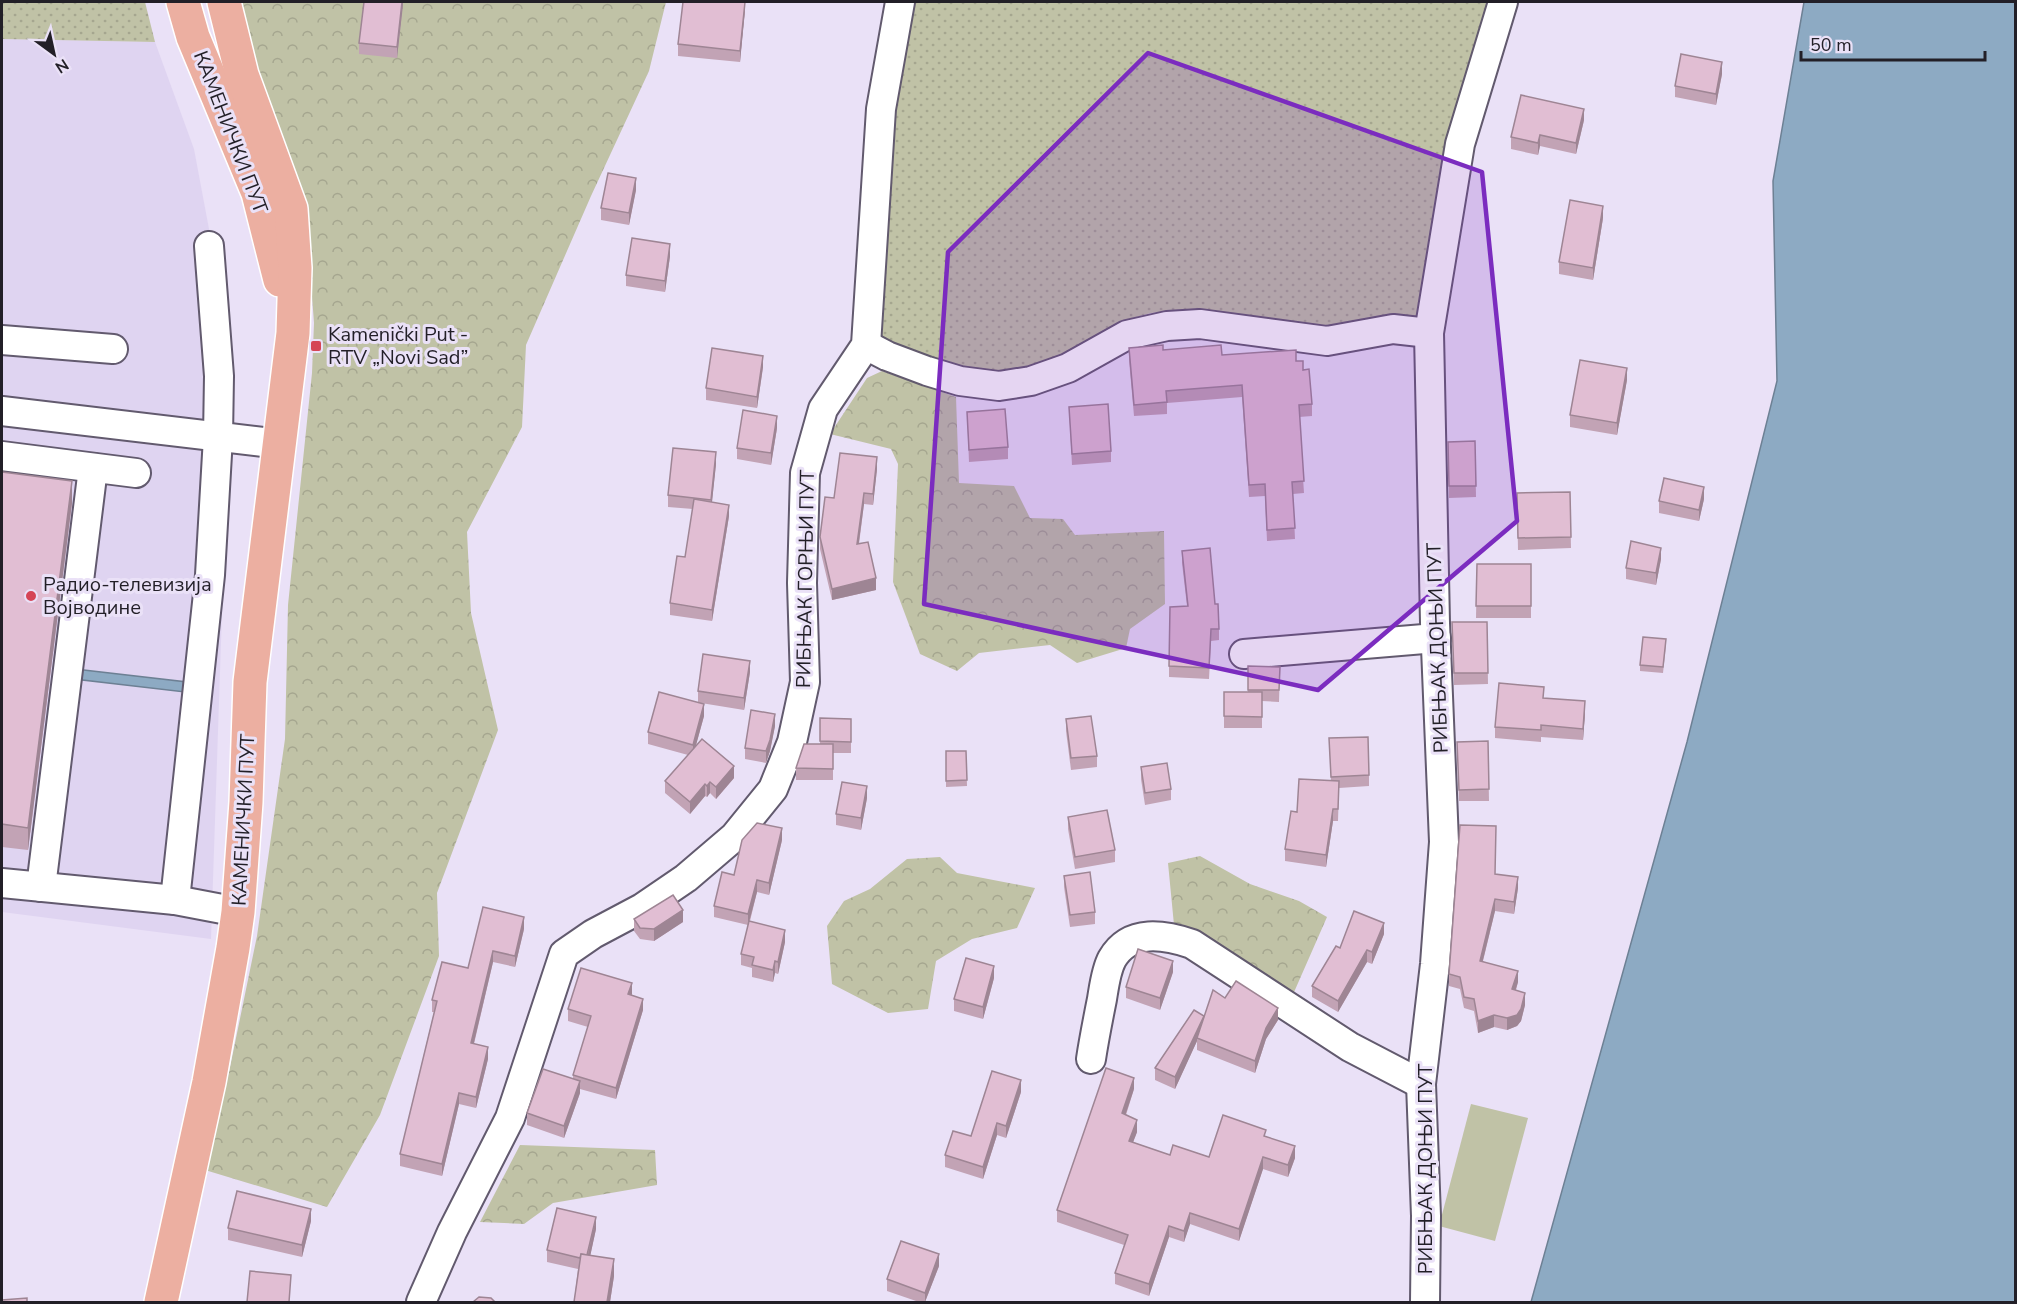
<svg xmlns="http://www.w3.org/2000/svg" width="2017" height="1304" font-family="'Nunito Sans',sans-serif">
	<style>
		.built { fill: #dfd4f1 }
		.grass { fill: url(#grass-dots) }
		.forest { fill: url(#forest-crowns) }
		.garden { fill: #c0c2a6 }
		.water { fill: #8daac3; stroke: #6d8094; stroke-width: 1.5 }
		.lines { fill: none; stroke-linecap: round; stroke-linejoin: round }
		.minor-casing { stroke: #625a6e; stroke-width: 32 }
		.major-casing { stroke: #fff; stroke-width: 36 }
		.minor { stroke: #fff; stroke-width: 28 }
		.major { stroke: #ecafa1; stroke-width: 33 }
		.wall { fill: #c2a3b5 }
		.shaded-wall { fill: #9e8594 }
		.building { fill: #e1bed3; stroke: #9e8594; stroke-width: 1.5 }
		.marked { fill: #7b2cbf; fill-opacity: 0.2; stroke: #7b2cbf; stroke-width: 4.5; stroke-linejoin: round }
		.poi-dot { fill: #d54556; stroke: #eae1f7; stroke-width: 2 }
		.labels { text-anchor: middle; stroke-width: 6; stroke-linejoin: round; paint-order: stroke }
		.street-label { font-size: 20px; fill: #221f27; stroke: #eae1f7 }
		.poi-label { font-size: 20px; fill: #221f27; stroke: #eae1f7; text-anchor: start }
	</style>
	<defs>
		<pattern id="grass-dots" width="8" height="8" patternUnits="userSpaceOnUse" patternTransform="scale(1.5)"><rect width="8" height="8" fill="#c0c2a6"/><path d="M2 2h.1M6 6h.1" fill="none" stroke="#a5a68f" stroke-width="1.8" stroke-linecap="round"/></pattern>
		<pattern id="forest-crowns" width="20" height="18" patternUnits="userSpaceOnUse" patternTransform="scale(1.5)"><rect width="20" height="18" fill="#c0c2a6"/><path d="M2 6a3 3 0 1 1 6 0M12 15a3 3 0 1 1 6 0" fill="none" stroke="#a5a68f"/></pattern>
	</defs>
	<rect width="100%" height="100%" fill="#eae1f7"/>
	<!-- built -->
	<polygon class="built" points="2,39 155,42 194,149 231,346 211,939 2,912"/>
	<!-- grass -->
	<g class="grass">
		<polygon points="2,2 145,2 155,42 2,39"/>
		<polygon points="909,2 1494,2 1419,317 1395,315 1326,327 1189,309 1151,313 1126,320 1097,339 1066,356 1000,376 973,373 876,338 891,117"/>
	</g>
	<!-- forest -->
	<g class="forest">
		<polygon points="227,2 666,2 649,71 591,196 526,345 522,427 467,532 471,613 498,730 437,893 439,956 380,1115 327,1207 205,1170 229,1072 257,936 285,739 288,605 312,373 314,323 309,256"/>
		<polygon points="882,371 956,397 959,483 1014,486 1030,518 1063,519 1075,535 1164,531 1165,604 1130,629 1126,648 1077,663 1050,645 979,653 957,671 920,654 893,582 898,464 891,449 830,434 867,378"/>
		<polygon points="1200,856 1250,884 1299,901 1327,917 1291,999 1174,925 1168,863"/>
		<polygon points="940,857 957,873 1035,888 1017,928 972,939 936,961 928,1009 888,1013 832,984 827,926 844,901 870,889 907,859"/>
		<polygon points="520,1145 655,1150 657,1185 553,1203 524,1224 480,1222"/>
	</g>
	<!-- garden -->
	<polygon class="garden" points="1471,1104 1528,1118 1495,1241 1439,1226"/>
	<!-- water -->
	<g class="water">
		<polygon points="1804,2 2015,2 2015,1302 1531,1302 1687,742 1777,381 1773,181"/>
		<polygon points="75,669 187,682 185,692 74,679"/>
	</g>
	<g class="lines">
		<!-- minor casing -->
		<g class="minor-casing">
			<g id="minor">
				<polyline points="2,340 113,349"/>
				<polyline points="866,345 887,356 927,371 960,381 999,386 1031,381 1068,368 1127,335 1167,326 1200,324 1327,341 1393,329 1429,333"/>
				<polyline points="2,411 280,444"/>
				<polyline points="2,456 136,473"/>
				<polyline points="1244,654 1436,638"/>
				<polyline points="2,883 175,900 238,912"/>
				<polyline points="41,887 93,468"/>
				<polyline points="175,900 210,575 218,437 219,376 209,246"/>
				<path d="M1091 1059C1094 1039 1098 1019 1102 999 1104 987 1106 970 1112 959 1130 928 1165 935 1192 944L1350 1047 1421 1084"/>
				<polyline points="421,1302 452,1232 510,1118 564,954 593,934 642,908 686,878 734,837 773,789 792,742 805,682 802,583 805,473 823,409 866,345 881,109 900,2"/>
				<polyline points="1425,1302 1426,1216 1421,1084 1435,964 1444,842 1435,623 1429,333 1460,144 1503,2"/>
			</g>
		</g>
		<!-- major casing -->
		<g class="major-casing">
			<g id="major">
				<polyline points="183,2 193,37 258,193 280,280"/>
				<polyline points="161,1302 209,1082 233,948 238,912 246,802 250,682 293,333 295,268 291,209 242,75 224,2"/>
			</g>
		</g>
		<!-- minor -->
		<use href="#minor" class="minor"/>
		<!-- major -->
		<use href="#major" class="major"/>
	</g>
	<!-- wall -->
	<g class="wall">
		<polygon points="403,2 397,58 359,54 359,43"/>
		<polygon points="745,10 740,62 678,56 678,44"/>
		<polygon points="1722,74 1716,105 1675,97 1675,86"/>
		<polygon points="1584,120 1576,154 1540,146 1538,155 1511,149 1511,137"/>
		<polygon points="636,190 629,225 601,220 601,208"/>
		<polygon points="1603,218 1593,280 1559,274 1559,262"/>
		<polygon points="670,256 665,292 626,286 626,275"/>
		<polygon points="1129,348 1296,361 1303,370 1312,404 1312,416 1299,417 1304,493 1293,494 1295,539 1267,541 1265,496 1249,497 1242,397 1167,403 1167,414 1134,416 1129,360"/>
		<polygon points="763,367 757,408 706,400 706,388"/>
		<polygon points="1627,380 1617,435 1570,427 1570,415"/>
		<polygon points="1069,407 1111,451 1111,462 1072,465"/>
		<polygon points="967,412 1008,447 1008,459 969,462"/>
		<polygon points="777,428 771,465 737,459 737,448"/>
		<polygon points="1475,441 1476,497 1449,498 1448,442"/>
		<polygon points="716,464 712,502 729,516 712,621 670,615 670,603 685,557 693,509 668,507 668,495"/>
		<polygon points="877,469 873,505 864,504 859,544 876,590 832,600 820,549 820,537 834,498"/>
		<polygon points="2,472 72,503 28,850 2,847"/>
		<polygon points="1570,492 1571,548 1518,550 1517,493"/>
		<polygon points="1704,499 1699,521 1659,513 1659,501"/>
		<polygon points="1182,551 1215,604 1219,629 1219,640 1211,641 1209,679 1169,677 1169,666 1187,606 1182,563"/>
		<polygon points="1661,559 1656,585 1626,579 1626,568"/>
		<polygon points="1477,564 1531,564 1531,618 1476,618"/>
		<polygon points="1452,622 1487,622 1488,684 1454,685"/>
		<polygon points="1666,645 1663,673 1640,671 1640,665"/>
		<polygon points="1248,666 1280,667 1279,702 1262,701 1262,728 1224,728 1224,692 1248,692"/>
		<polygon points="750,672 744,710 701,703 704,716 696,745 734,778 716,799 710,793 707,797 705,796 690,814 665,793 665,781 688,755 648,744 648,732 698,702 698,691"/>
		<polygon points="1544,698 1585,713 1583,740 1541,737 1541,742 1495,738 1495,727"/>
		<polygon points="820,718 851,719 851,753 833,753 833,780 796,780 796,768 820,744"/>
		<polygon points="1066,719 1097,756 1097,767 1071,770 1066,731"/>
		<polygon points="775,726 770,751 766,763 745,759 745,748"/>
		<polygon points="1329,738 1369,775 1369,786 1339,788 1338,821 1333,821 1326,867 1285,861 1285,849 1297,812 1331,781"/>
		<polygon points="1488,741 1489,801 1459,801 1457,742"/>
		<polygon points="946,751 966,751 967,786 946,787"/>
		<polygon points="1141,767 1171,789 1171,800 1145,805 1141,779"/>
		<polygon points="867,798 861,830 836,825 836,814"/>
		<polygon points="1068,817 1115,850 1115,862 1075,869 1068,829"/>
		<polygon points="782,840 769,895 757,892 750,921 785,942 778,974 775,973 773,982 752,977 752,968 741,965 741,954 748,925 714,917 714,906 734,875"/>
		<polygon points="1495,874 1518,888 1514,914 1495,911 1483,961 1518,982 1516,990 1525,1005 1521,1021 1517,1026 1507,1030 1494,1027 1478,1033 1474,1011 1464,1008 1460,989 1449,986 1449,974"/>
		<polygon points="1064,876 1095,912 1095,924 1070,927 1064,887"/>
		<polygon points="634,919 683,922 654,941 640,939 634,931"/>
		<polygon points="524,929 515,967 493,962 474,1044 488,1059 476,1108 459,1104 442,1176 400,1166 400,1154 434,1012 432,1012 432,1000 468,968"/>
		<polygon points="1384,934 1372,964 1367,962 1338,1012 1312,997 1312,986 1340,948"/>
		<polygon points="1173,972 1160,1010 1126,998 1126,987"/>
		<polygon points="994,978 983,1019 954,1011 954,999"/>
		<polygon points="632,995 643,1010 616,1099 580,1089 580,1093 564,1138 527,1125 527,1113 573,1079 573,1075 588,1027 568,1021 568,1009"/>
		<polygon points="1204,1019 1278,1020 1266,1039 1255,1073 1197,1050 1197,1041 1175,1089 1155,1080 1155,1068"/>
		<polygon points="1134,1089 1126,1115 1137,1132 1133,1142 1170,1155 1209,1157 1266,1136 1295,1158 1288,1177 1263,1169 1239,1241 1190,1224 1184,1242 1169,1237 1149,1296 1115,1284 1115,1273 1124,1245 1057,1222 1057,1210"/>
		<polygon points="1021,1092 1006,1138 997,1135 983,1179 945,1167 945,1155 971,1136"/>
		<polygon points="311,1221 302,1257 228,1240 228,1228"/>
		<polygon points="596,1229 590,1256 614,1276 610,1302 574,1302 578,1269 547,1262 547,1250"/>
		<polygon points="939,1266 925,1302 919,1302 887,1291 887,1279"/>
	</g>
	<!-- shaded-wall -->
	<g class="shaded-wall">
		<polygon points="402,2 403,2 403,5 397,58 397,47"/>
		<polygon points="745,2 745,10 740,62 740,51"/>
		<polygon points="1722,62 1722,74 1716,105 1716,94"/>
		<polygon points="1584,109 1584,120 1576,154 1576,143"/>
		<polygon points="1540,135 1540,146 1538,155 1538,143"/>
		<polygon points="636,178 636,190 629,225 629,213"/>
		<polygon points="1603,206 1603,218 1593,280 1593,268"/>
		<polygon points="670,244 670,256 665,292 665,281"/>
		<polygon points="763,356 763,367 757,408 757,397"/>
		<polygon points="1627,368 1627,380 1617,435 1617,423"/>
		<polygon points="777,416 777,428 771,465 771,453"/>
		<polygon points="716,452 716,464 711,511 711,500"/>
		<polygon points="877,457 877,469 873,505 873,494"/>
		<polygon points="72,481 72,503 28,850 28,828"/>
		<polygon points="1704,487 1704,499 1699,521 1699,510"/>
		<polygon points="864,493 864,504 857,556 857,544"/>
		<polygon points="729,505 729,516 712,621 712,610"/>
		<polygon points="1661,548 1661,559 1656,585 1656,573"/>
		<polygon points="876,578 876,590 832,600 832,589"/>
		<polygon points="750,661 750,672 744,710 744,698"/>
		<polygon points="1585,701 1585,713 1583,740 1583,729"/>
		<polygon points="704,704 704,716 693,756 693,745"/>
		<polygon points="775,714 775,726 770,751 766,763 766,751"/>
		<polygon points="734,766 734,778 716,799 716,787"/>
		<polygon points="710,782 710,793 707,797 707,786"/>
		<polygon points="705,784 705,796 690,814 690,802"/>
		<polygon points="867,786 867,798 861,830 861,818"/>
		<polygon points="1333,809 1333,821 1326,867 1326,855"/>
		<polygon points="782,828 782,840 769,895 769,883"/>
		<polygon points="1518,877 1518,888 1514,914 1514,902"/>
		<polygon points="757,880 757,892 748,926 748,914"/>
		<polygon points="1495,899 1495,911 1480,972 1480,961"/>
		<polygon points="683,910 683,922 654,941 654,929"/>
		<polygon points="524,917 524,929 515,967 515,956"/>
		<polygon points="1384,923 1384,934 1372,964 1372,952"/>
		<polygon points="785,930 785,942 778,974 778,962"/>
		<polygon points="1367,950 1367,962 1338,1012 1338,1001"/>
		<polygon points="493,951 493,962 471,1055 471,1043"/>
		<polygon points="775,961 775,973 773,982 773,970"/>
		<polygon points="1173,961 1173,972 1160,1010 1160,998"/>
		<polygon points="994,966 994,978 983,1019 983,1007"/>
		<polygon points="1518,971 1518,982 1512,1001 1512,989"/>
		<polygon points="632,983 632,995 628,994"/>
		<polygon points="1525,993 1525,1005 1521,1021 1517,1026 1507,1030 1507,1018"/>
		<polygon points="643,999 643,1010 616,1099 616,1088"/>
		<polygon points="1278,1008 1278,1020 1266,1039 1255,1073 1255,1061 1266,1028"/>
		<polygon points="1494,1015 1494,1027 1478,1033 1478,1021"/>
		<polygon points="1204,1016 1204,1027 1197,1038 1197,1041 1175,1089 1175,1077"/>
		<polygon points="488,1047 488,1059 476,1108 476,1097"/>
		<polygon points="1134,1078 1134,1089 1122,1125 1122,1113"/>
		<polygon points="1021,1080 1021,1092 1006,1138 1006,1126"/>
		<polygon points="580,1081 580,1093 564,1138 564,1126"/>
		<polygon points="459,1093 459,1104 442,1176 442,1164"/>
		<polygon points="1137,1120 1137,1132 1129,1153 1129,1141"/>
		<polygon points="997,1123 997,1135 983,1179 983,1167"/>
		<polygon points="1295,1146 1295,1158 1288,1177 1288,1165"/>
		<polygon points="1263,1157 1263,1169 1239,1241 1239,1229"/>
		<polygon points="311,1209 311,1221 302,1257 302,1245"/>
		<polygon points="1190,1213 1190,1224 1184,1242 1184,1231"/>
		<polygon points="596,1217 596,1229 587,1271 587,1259"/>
		<polygon points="1169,1226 1169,1237 1149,1296 1149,1284"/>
		<polygon points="939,1254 939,1266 925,1302 925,1293"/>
		<polygon points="614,1259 614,1276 610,1302 607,1302"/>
	</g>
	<!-- building -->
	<g class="building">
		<polygon points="364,2 402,2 397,47 359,43"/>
		<polygon points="683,2 745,2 740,51 678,44"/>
		<polygon points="1681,54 1722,62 1716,94 1675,86"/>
		<polygon points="1521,95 1584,109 1576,143 1540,135 1538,143 1511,137"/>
		<polygon points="608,173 636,178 629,213 601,208"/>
		<polygon points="1570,200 1603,206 1593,268 1559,262"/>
		<polygon points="632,238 670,244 665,281 626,275"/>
		<polygon points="1163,345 1163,350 1221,345 1222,355 1296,350 1296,361 1303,361 1303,370 1309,369 1312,404 1299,405 1304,481 1292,482 1295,528 1267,530 1265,484 1249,485 1242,385 1166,391 1167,402 1134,405 1129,348"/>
		<polygon points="712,348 763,356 757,397 706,388"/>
		<polygon points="1580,360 1627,368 1617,423 1570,415"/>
		<polygon points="1108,404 1111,451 1072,454 1069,407"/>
		<polygon points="1005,409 1008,447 969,450 967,412"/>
		<polygon points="743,410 777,416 771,453 737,448"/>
		<polygon points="1475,441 1476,486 1449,486 1448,442"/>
		<polygon points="673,448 716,452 711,500 668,495"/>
		<polygon points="840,453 877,457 873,494 864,493 857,544 868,542 876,578 832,589 820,537 825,497 834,498"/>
		<polygon points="2,472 72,481 28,828 2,824"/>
		<polygon points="1664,478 1704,487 1699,510 1659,501"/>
		<polygon points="1570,492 1571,537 1518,538 1517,493"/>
		<polygon points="694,499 729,505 712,610 670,603 677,556 685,557"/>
		<polygon points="1631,541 1661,548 1656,573 1626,568"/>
		<polygon points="1210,548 1215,604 1218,604 1219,629 1211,629 1209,668 1169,666 1170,607 1188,606 1182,551"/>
		<polygon points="1477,564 1531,564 1531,606 1476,606"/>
		<polygon points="1452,622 1487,622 1488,673 1454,673"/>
		<polygon points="1643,637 1666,639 1663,667 1640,665"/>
		<polygon points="703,654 750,661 744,698 698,691"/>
		<polygon points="1248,666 1280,667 1279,690 1248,690"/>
		<polygon points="1499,683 1544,687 1543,698 1585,701 1583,729 1541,725 1541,730 1495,727"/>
		<polygon points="659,692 704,704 693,745 648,732"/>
		<polygon points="1224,692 1262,692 1262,717 1224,716"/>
		<polygon points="751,710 775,714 770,740 766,751 745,748"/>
		<polygon points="1091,716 1097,756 1071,758 1066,719"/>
		<polygon points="820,718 851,719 851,742 820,741"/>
		<polygon points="1368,737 1369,775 1331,777 1329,738"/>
		<polygon points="702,739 734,766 716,787 710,782 707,786 705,784 690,802 665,781"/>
		<polygon points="1488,741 1489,789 1459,790 1457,742"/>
		<polygon points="804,744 833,744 833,769 796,768"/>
		<polygon points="946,751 966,751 967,780 946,781"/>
		<polygon points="1167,763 1171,789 1145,793 1141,767"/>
		<polygon points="1299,779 1339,781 1338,809 1333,809 1326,855 1285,849 1291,811 1297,812"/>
		<polygon points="842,782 867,786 861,818 836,814"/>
		<polygon points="1107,810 1115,850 1075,857 1068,817"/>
		<polygon points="757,823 782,828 769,883 757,880 748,914 714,906 722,872 734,875 742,840"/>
		<polygon points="1460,825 1496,826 1495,874 1518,877 1514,902 1495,899 1480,961 1518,971 1512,989 1525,993 1521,1009 1517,1015 1507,1018 1494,1015 1478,1021 1474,999 1464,997 1460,977 1449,974"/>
		<polygon points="1090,872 1095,912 1070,915 1064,876"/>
		<polygon points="673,895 683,910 654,929 640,928 634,919"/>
		<polygon points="483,907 524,917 515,956 493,951 471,1043 488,1047 476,1097 459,1093 442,1164 400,1154 437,1001 432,1000 442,962 468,968"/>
		<polygon points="1354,911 1384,923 1372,952 1367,950 1338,1001 1312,986 1336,946 1340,948"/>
		<polygon points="749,921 785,930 778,962 775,961 773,970 752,965 754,957 741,954"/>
		<polygon points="1138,949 1173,961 1160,998 1126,987"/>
		<polygon points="966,958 994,966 983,1007 954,999"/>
		<polygon points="581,968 632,983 628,994 643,999 616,1088 573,1075 591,1016 568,1009"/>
		<polygon points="1236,981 1278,1008 1266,1028 1255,1061 1197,1038 1213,990 1225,998"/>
		<polygon points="1194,1010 1204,1016 1175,1077 1155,1068"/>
		<polygon points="1106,1068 1134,1078 1122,1113 1137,1120 1129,1141 1170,1155 1173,1145 1209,1157 1223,1115 1266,1130 1264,1136 1295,1146 1288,1165 1263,1157 1239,1229 1190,1213 1184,1231 1169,1226 1149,1284 1115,1273 1128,1235 1057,1210"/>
		<polygon points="543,1069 580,1081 564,1126 527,1113"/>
		<polygon points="992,1071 1021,1080 1006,1126 997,1123 983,1167 945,1155 953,1131 971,1136"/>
		<polygon points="237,1191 311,1209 302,1245 228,1228"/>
		<polygon points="557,1208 596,1217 587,1255 581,1254 580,1258 547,1250"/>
		<polygon points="901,1241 939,1254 925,1293 887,1279"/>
		<polygon points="581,1254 614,1259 607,1302 574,1302"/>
		<polygon points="250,1271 291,1275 289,1302 247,1302"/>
		<polygon points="479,1297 491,1298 495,1302 473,1302"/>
		<polygon points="27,1298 27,1302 2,1302 2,1300"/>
	</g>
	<!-- marked area -->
	<path class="marked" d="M1148 53 1482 172 1517 521 1318 690 924 604 948 252Z"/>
	<!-- markers -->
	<g class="poi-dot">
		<rect x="310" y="340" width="12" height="12" rx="3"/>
		<circle cx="31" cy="596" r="6"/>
	</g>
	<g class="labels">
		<!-- street labels -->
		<g class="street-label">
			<text transform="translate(231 132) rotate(69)" y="7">КАМЕНИЧКИ ПУТ</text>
			<text transform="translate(805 579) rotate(-89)" y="7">РИБЊАК ГОРЊИ ПУТ</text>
			<text transform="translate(1437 648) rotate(-92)" y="7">РИБЊАК ДОЊИ ПУТ</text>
			<text transform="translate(243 820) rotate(-87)" y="7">КАМЕНИЧКИ ПУТ</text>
			<text transform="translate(1425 1169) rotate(-90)" y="7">РИБЊАК ДОЊИ ПУТ</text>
		</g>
		<!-- poi labels -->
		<g class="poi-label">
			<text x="328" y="341">Kamenički Put -<tspan x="328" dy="23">RTV „Novi Sad”</tspan></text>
			<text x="43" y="591">Радио-телевизија<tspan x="43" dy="23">Војводине</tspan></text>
		</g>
	</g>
	<!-- border -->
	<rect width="2017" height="1304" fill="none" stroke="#221f27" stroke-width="6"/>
	<!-- north arrow -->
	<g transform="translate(54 54) rotate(147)" stroke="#eae1f7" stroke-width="4.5" paint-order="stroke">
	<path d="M0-4.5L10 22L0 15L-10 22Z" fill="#221f27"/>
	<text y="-9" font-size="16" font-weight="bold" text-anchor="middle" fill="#221f27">N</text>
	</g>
	<!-- scale -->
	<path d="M1801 51v9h184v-9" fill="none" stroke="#221f27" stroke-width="3"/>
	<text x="1810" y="51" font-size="18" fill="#221f27" stroke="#eae1f7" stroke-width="4.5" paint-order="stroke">50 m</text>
</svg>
